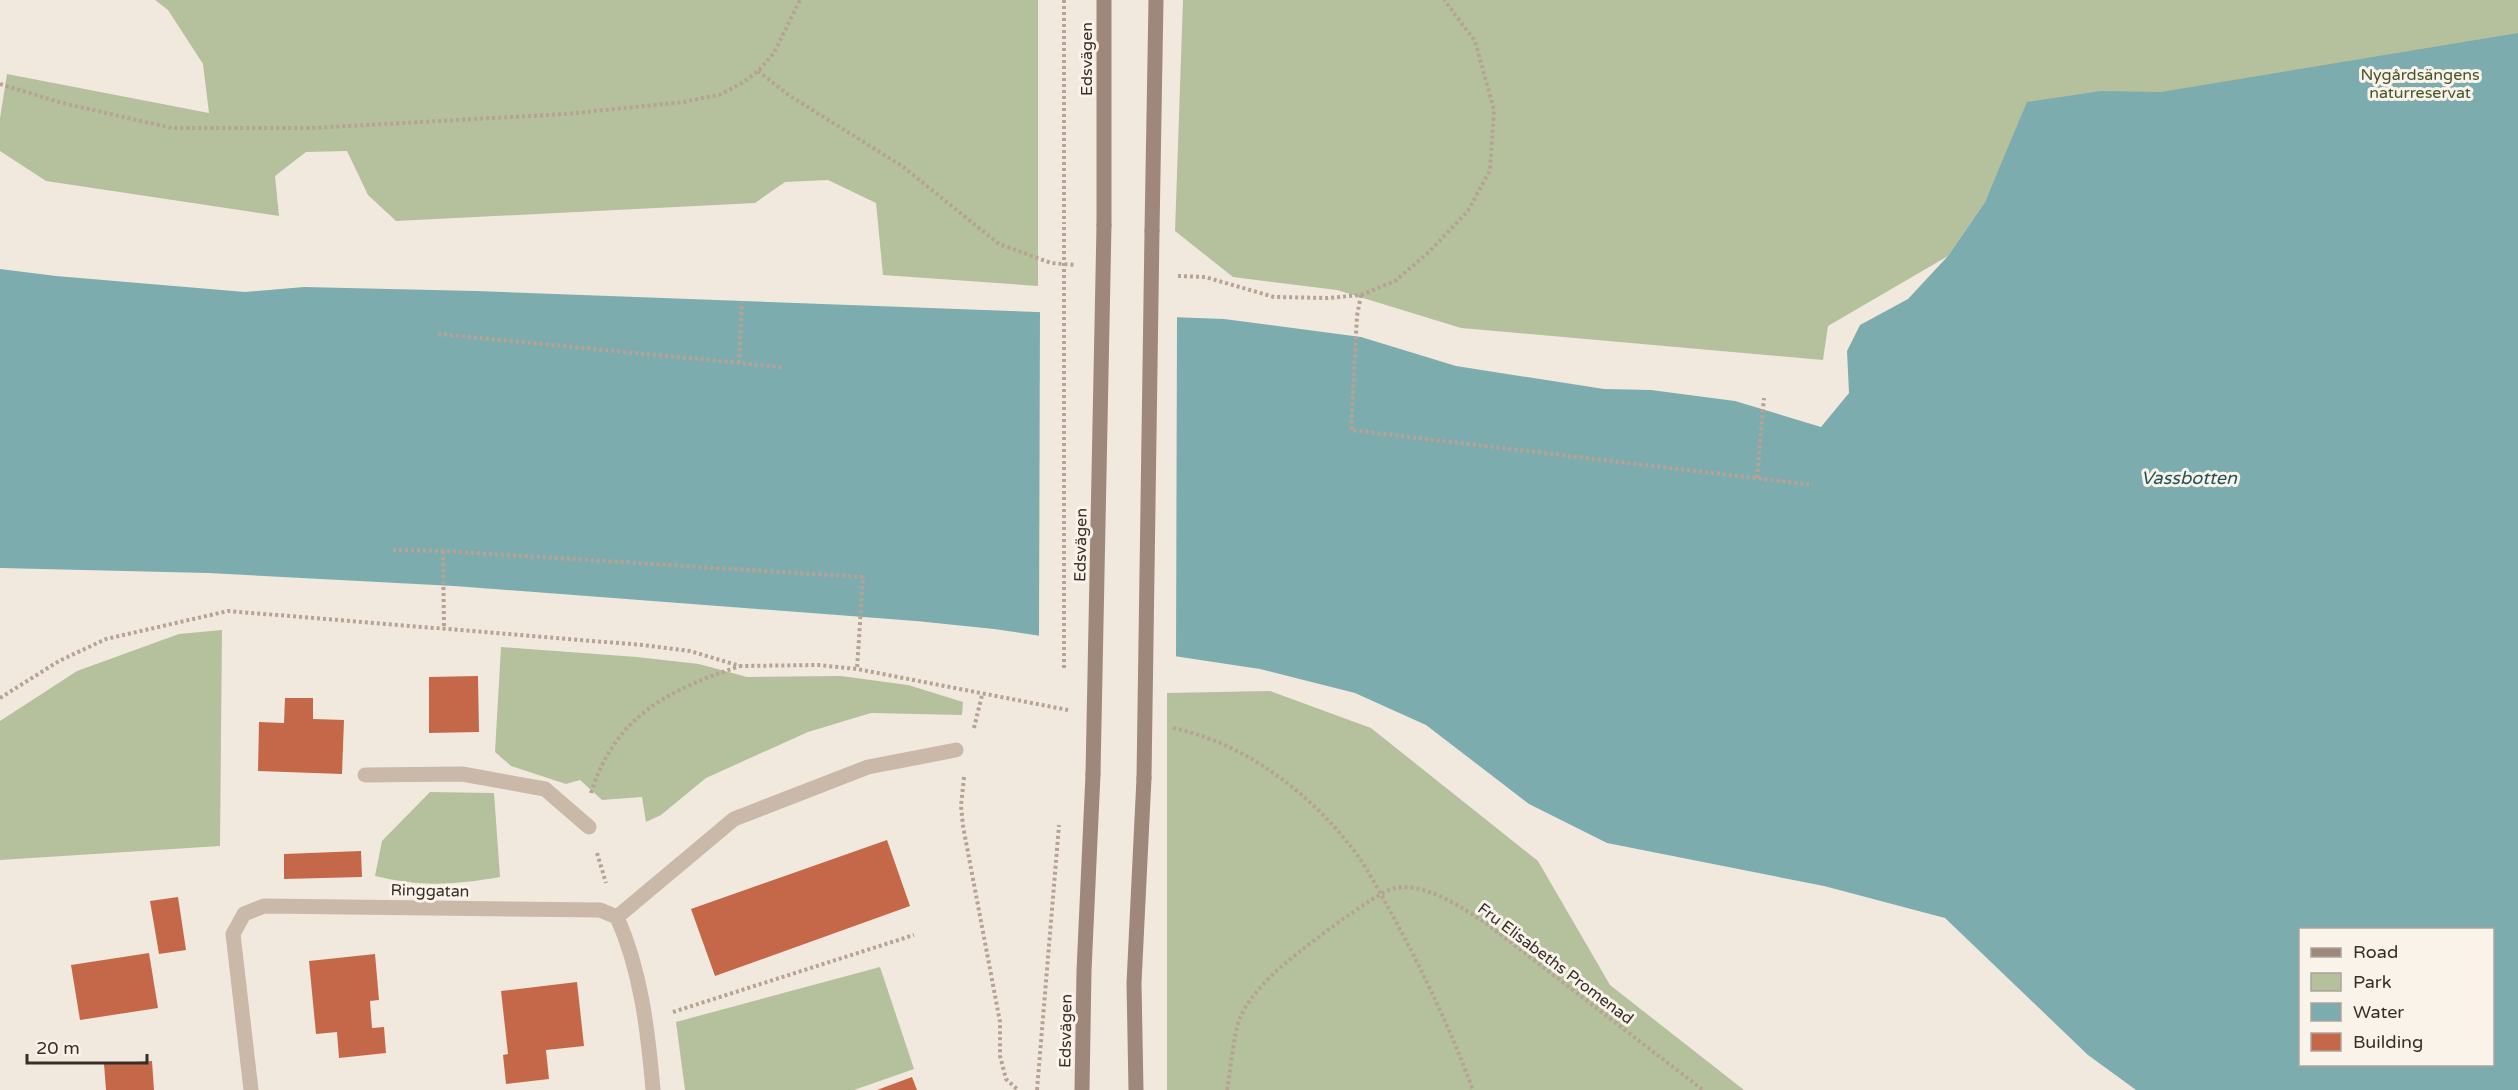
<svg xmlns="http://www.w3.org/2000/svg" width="2518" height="1090" font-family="'Varela Round',sans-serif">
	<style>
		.green { fill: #b5c19d }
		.water { fill: #7dacaf; fill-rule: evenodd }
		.pier { fill: #f2e9de }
		.building { fill: #c46849 }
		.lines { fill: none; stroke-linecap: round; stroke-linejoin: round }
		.path { stroke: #b6a393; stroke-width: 4; stroke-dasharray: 3 3; stroke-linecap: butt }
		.lane { stroke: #cab9a9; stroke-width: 15 }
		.street { stroke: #cab9a9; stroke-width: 15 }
		.secondary { stroke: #9e887b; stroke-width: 15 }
		.path-bridge { stroke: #b6a393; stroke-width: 4; stroke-dasharray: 3 3; stroke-linecap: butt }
		.secondary-bridge { stroke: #9e887b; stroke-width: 15 }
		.labels { text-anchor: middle; stroke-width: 6; stroke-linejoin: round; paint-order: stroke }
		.street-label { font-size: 16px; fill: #382e29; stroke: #faf3ea }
		.park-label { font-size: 16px; fill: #46562d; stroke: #faf3ea }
		.water-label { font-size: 18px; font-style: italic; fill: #1f5559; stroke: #faf3ea }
	</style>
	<rect width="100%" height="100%" fill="#f2e9de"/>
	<!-- green -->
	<g class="green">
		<polygon points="155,0 1038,0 1038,286 883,275 876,203 828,180 785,182 755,203 396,221 368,195 347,151 306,152 275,176 279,216 46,181 0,151 0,118 7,74 209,113 203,64 168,10"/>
		<polygon points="1183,0 2518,0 2518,171 2009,148 1985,202 1948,256 1828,326 1823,360 1461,328 1337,290 1233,277 1175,231"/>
		<polygon points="222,630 220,846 0,860 0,721 77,671 179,634"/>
		<polygon points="501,647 637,657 699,664 747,677 841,676 908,685 963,702 962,715 871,713 808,732 706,778 661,815 646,822 642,797 602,800 580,780 566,784 511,766 495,752"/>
		<polygon points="1270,691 1371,728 1538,861 1610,985 1744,1090 1167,1090 1167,693"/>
		<path d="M430 792 494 793 500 877C454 885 421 887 375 876L382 841Z"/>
		<polygon points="880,967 914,1069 854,1090 685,1090 676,1022"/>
	</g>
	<!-- water -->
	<path class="water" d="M2518 33V1090H2136L2088 1055 1945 918 1824 886 1607 843 1529 804 1426 725 1355 693 1260 669 994 629 916 621 454 586 208 573 0 568V269L56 276 245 292 304 287 476 291 1224 319 1361 337 1456 366 1604 389 1651 390 1735 401 1821 427 1849 393 1847 351 1860 325 1908 299 1948 256 1985 202 2027 102 2101 91 2161 92ZM2300 930H2492V1064H2300Z"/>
	<!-- pier -->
	<polygon class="pier" points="1040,310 1177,314 1176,659 1039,638"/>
	<!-- building -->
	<g class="building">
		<polygon points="478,676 479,732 429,733 429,677"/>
		<polygon points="285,698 313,698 313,719 344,720 342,774 258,771 259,722 284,723"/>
		<polygon points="887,840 910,906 715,976 691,909"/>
		<polygon points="361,851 362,877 284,879 284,854"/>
		<polygon points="178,897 186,950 159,954 150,901"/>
		<polygon points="149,953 158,1008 80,1020 71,965"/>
		<polygon points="375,954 379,1000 370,1001 372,1028 384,1027 386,1053 339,1058 337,1032 316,1034 309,961"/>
		<polygon points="577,982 584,1046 546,1050 549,1079 506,1084 503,1055 508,1054 501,991"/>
		<polygon points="152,1061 154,1090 106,1090 104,1064"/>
		<polygon points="912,1077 917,1090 877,1090"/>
	</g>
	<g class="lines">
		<!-- path -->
		<g class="path">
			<polyline points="1064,0 1064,224"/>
			<polyline points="758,71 790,96 902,166 999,244 1051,263 1075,265"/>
			<polyline points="0,84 62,103 172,128 312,128 566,114 684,102 722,94 745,81 758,71 774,53 800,0"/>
			<polyline points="1178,276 1205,277 1274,297 1328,298 1361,295 1395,281 1429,252 1468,211 1490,170 1494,110 1475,41 1444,0"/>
			<polyline points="1361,295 1357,316 1351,430 1813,485"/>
			<polyline points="438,334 782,367"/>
			<polyline points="739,363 742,302"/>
			<polyline points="1757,478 1764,398"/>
			<polyline points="393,550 443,551 863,577 857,669"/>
			<polyline points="443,551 444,629"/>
			<polyline points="0,698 59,661 106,639 228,611 642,645 690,651 740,666 818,665 857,669 1068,710"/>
			<polyline points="974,728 982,695"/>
			<path d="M1173 728C1241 742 1305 789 1348 843 1364 862 1377 887 1389 909 1421 967 1450 1028 1473 1090"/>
			<polyline points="964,777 961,806 963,826 1000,1022 1000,1056 1006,1079 1018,1090"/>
			<path d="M591 793C615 716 668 690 740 666"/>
			<polyline points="597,853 606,883"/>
			<polyline points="673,1012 914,935"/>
			<polyline points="1037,1090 1059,825"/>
			<path d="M1227 1090C1231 1071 1233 1034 1240 1018 1247 1001 1263 984 1276 971 1294 955 1375 892 1395 888 1425 882 1463 908 1487 924L1703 1090"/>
		</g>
		<!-- lane -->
		<g class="lane">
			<polyline points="365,775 462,774 545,789 589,827"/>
			<polyline points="617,917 734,819 868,767 956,750"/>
		</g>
		<!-- street -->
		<path class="street" d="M251 1090 233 934 244 914 264 906 600 910 617 917C641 971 648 1031 653 1090"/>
		<!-- secondary -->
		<g class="secondary">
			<polyline points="1104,225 1104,0"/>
			<polyline points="1152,231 1156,0"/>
			<polyline points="1082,1090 1084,971 1093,774"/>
			<polyline points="1136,1090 1134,983 1144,778"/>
		</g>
		<!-- path-bridge -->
		<polyline class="path-bridge" points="1064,668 1064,224"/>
		<!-- secondary-bridge -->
		<g class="secondary-bridge">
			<polyline points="1093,774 1104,225"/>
			<polyline points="1144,778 1152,231"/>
		</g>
	</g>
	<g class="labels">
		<!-- street labels -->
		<g class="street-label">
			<text transform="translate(1086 59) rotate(-90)" y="6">Edsvägen</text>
			<text transform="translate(1080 545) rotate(-89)" y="6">Edsvägen</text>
			<text transform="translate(430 890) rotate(1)" y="6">Ringgatan</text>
			<text transform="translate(1556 963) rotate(37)" y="6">Fru Elisabeths Promenad</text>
			<text transform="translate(1065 1031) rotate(-89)" y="6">Edsvägen</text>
		</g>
		<!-- park labels -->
		<g class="park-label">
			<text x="2420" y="80">Nygårdsängens<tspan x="2420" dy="18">naturreservat</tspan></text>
		</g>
		<!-- water labels -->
		<g class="water-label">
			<text x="2189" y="484">Vassbotten</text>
		</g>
	</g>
	<!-- legend -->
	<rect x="2299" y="928" width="195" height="138" fill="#faf3ea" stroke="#aca49d" stroke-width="1.5"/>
	<rect x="2311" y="948" width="30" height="9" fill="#9e887b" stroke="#aca49d" stroke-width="1.5"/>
	<text x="2353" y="958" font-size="18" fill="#382e29">Road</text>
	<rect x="2311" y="973" width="30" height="18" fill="#b5c19d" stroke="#aca49d" stroke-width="1.5"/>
	<text x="2353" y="988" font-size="18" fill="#382e29">Park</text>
	<rect x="2311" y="1003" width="30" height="18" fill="#7dacaf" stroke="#aca49d" stroke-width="1.5"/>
	<text x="2353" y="1018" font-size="18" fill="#382e29">Water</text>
	<rect x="2311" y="1033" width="30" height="18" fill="#c46849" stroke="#aca49d" stroke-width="1.5"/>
	<text x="2353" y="1048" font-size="18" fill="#382e29">Building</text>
	<!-- scale -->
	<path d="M27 1054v9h120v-9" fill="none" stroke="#382e29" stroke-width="3"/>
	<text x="36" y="1054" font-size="18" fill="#382e29" stroke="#faf3ea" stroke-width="4.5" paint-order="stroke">20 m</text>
</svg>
